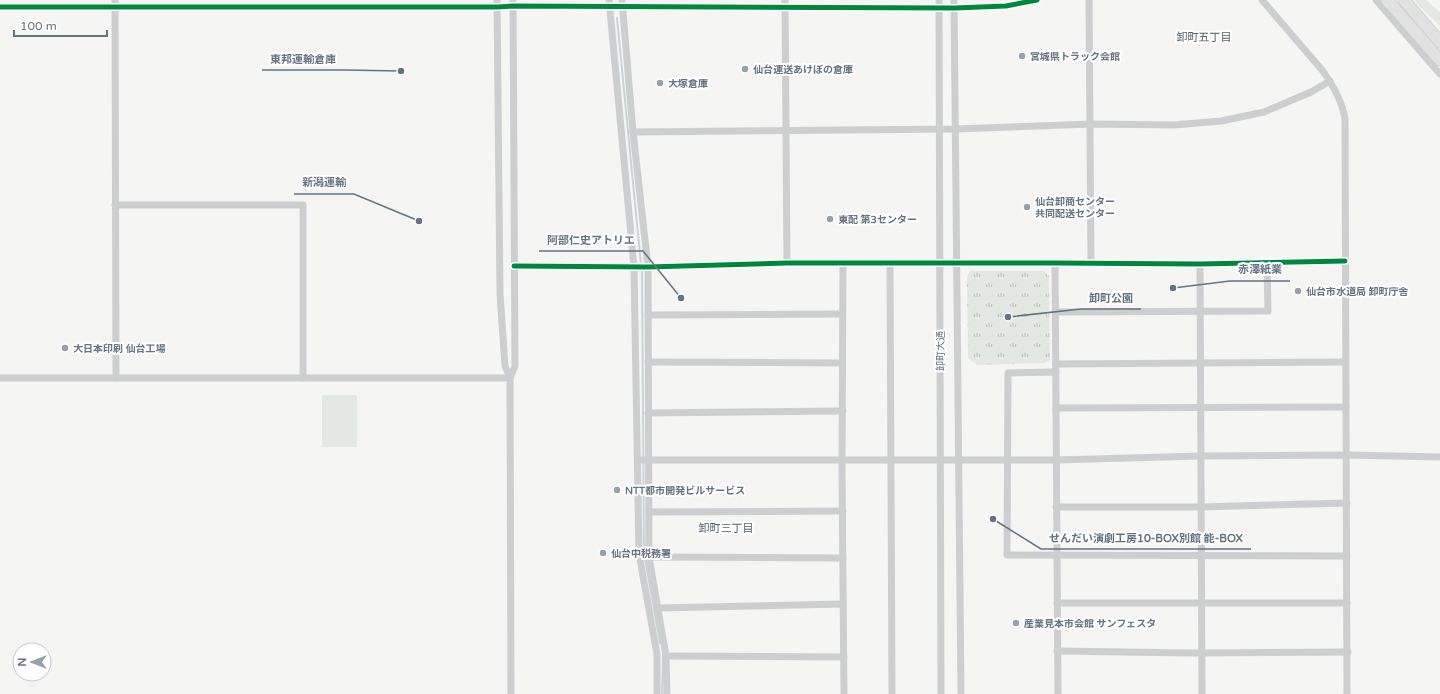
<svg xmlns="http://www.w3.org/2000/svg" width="1440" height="694" font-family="'Varela Round','Noto Sans JP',sans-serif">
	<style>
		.grass { fill: #e4e8e2 }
		.park { fill: url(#park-tufts) }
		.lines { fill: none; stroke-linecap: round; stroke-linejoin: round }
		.stream { stroke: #ccd3d7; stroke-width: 2 }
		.highway-casing { stroke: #d2d3d3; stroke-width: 13 }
		.minor { stroke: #cdcecf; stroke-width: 7 }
		.highway { stroke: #e1e1e2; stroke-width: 11 }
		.cycleway-casing { stroke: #fff; stroke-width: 8 }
		.cycleway { stroke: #00873e; stroke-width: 5 }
		.poi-dot { fill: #98a0ab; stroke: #fff; stroke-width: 1.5 }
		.labels { text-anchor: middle; stroke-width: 4; stroke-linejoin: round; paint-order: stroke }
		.poi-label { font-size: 10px; font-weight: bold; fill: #667383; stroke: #fff; text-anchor: start }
		.street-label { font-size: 10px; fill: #667383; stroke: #fff }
		.neighbourhood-label { font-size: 11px; fill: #545d69; stroke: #fff }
		.leader { fill: none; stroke: #667383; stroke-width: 1.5 }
		.callout-dot { fill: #667383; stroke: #fff; stroke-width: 1.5 }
		.callout-label { font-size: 11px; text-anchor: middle; font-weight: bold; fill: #667383; stroke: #fff; stroke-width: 4; stroke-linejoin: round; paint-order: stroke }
	</style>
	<defs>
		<pattern id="park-tufts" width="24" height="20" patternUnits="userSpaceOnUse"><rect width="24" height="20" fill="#e4e8e2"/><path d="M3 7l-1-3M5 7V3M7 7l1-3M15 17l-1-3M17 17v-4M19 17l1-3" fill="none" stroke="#bdc0bd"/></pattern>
	</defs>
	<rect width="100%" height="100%" fill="#f5f5f4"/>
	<!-- grass -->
	<g class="grass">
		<polygon points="1415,0 1426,0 1440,12 1440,26 1416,3"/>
		<rect x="322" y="395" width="35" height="52"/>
	</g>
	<!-- park -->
	<polygon class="park" points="970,271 1044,271 1049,276 1050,360 1045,363 977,365 968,358 967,277"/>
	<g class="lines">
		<!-- stream -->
		<g class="stream">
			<polyline points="617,18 641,265"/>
			<polyline points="642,269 644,553 660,643"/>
			<polyline points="662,694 663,655"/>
		</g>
		<!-- highway casing -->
		<g class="highway-casing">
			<g id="highway">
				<polyline points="1387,0 1440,60"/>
				<polyline points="1404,0 1440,42"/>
			</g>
		</g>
		<!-- minor -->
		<g class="minor">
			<polyline points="115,0 116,378"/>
			<polyline points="497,0 500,294 505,366 510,378"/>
			<polyline points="609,0 634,267 639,554 657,654 657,694"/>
			<polyline points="622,0 633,132 648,267 649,557 666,656 667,694"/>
			<polyline points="785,0 787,263"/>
			<polyline points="939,0 941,694"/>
			<polyline points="954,0 961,694"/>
			<polyline points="1089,0 1091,263"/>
			<path d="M1262 0 1322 70C1333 85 1342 100 1345 119L1347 694"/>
			<polyline points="1376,0 1440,74"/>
			<polyline points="0,7 497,7 513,6 955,8 1006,6 1037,0"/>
			<polyline points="633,132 956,129 1091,124 1174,125 1221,121 1264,112 1311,92 1330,81"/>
			<polyline points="115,205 303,205 303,378"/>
			<polyline points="843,263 842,468 844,694"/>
			<polyline points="890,263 892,694"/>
			<polyline points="1055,263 1058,694"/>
			<polyline points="1200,264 1202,694"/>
			<polyline points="514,266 648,267 787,263 1055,263 1200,264 1345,261"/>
			<polyline points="1055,312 1268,311 1267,264"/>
			<polyline points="648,315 842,314"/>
			<polyline points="648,362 842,363"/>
			<polyline points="1056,364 1345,362"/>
			<polyline points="1056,372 1008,373 1007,555 1347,556"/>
			<polyline points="0,378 510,378"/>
			<polyline points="1056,408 1346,407"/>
			<polyline points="648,413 843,411"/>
			<polyline points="638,460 1056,460 1201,456 1347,455 1440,457"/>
			<polyline points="1056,507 1201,507 1347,503"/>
			<polyline points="649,512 843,511"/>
			<polyline points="649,557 843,558"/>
			<polyline points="1057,603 1347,603"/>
			<polyline points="657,608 843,604"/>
			<polyline points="1057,651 1191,653 1348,652"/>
			<polyline points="666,656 844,657"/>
			<polyline points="511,694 510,378 515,366 513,0"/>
		</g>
		<!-- highway -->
		<use href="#highway" class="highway"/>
		<!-- cycleway casing -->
		<g class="cycleway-casing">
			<g id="cycleway">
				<polyline points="0,7 497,7 513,6 955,8 1006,6 1037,0"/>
				<polyline points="514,266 648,267 787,263 1055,263 1200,264 1345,261"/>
			</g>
		</g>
		<!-- cycleway -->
		<use href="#cycleway" class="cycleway"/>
	</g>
	<!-- markers -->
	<g class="poi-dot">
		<circle cx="1022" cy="56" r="4"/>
		<circle cx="745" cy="69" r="4"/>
		<circle cx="660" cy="83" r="4"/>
		<circle cx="1027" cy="207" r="4"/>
		<circle cx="830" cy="219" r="4"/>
		<circle cx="1298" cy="291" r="4"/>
		<circle cx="65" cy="348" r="4"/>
		<circle cx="617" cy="490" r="4"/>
		<circle cx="603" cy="553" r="4"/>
		<circle cx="1016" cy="623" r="4"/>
	</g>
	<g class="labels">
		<!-- poi labels -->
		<g class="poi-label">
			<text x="1030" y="60">宮城県トラック会館</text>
			<text x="753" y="73">仙台運送あけぼの倉庫</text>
			<text x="668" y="87">大塚倉庫</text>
			<text x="1035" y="205">仙台卸商センター<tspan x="1035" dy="12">共同配送センター</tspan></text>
			<text x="838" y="223">東配 第3センター</text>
			<text x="1306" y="295">仙台市水道局 卸町庁舎</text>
			<text x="73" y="352">大日本印刷 仙台工場</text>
			<text x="625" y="494">NTT都市開発ビルサービス</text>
			<text x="611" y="557">仙台中税務署</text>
			<text x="1024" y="627">産業見本市会館 サンフェスタ</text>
		</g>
		<!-- street labels -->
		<g class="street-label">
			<text transform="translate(940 351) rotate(-90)" y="4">卸町大通</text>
		</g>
		<!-- neighbourhood labels -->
		<g class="neighbourhood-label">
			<text x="1204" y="41">卸町五丁目</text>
			<text x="726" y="532">卸町三丁目</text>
		</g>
	</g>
	<!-- callouts -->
	<path class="leader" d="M401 71L344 70H262M419 221L354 194H294M681 298L643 251H539M1173 288L1230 281H1290M1008 317L1081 309H1141M993 519L1041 549H1251"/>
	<g class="callout-dot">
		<circle cx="401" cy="71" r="4"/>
		<circle cx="419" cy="221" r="4"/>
		<circle cx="681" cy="298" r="4"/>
		<circle cx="1173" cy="288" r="4"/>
		<circle cx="1008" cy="317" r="4"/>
		<circle cx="993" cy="519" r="4"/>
	</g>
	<g class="callout-label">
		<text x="303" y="63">東邦運輸倉庫</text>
		<text x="324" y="186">新潟運輸</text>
		<text x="591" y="244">阿部仁史アトリエ</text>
		<text x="1260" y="273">赤澤紙業</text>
		<text x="1111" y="302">卸町公園</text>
		<text x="1146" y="542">せんだい演劇工房10-BOX別館 能-BOX</text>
	</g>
	<!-- north arrow -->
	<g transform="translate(32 662) rotate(270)"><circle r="19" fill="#ffffff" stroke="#c2c7cd"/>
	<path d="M0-3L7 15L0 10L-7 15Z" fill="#98a0ab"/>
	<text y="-6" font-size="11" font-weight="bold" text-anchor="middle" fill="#667383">N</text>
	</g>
	<!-- scale -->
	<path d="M14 30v6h93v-6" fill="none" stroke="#667383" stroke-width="2"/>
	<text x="20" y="30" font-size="12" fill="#667383" stroke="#ffffff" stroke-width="3" paint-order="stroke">100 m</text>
</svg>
